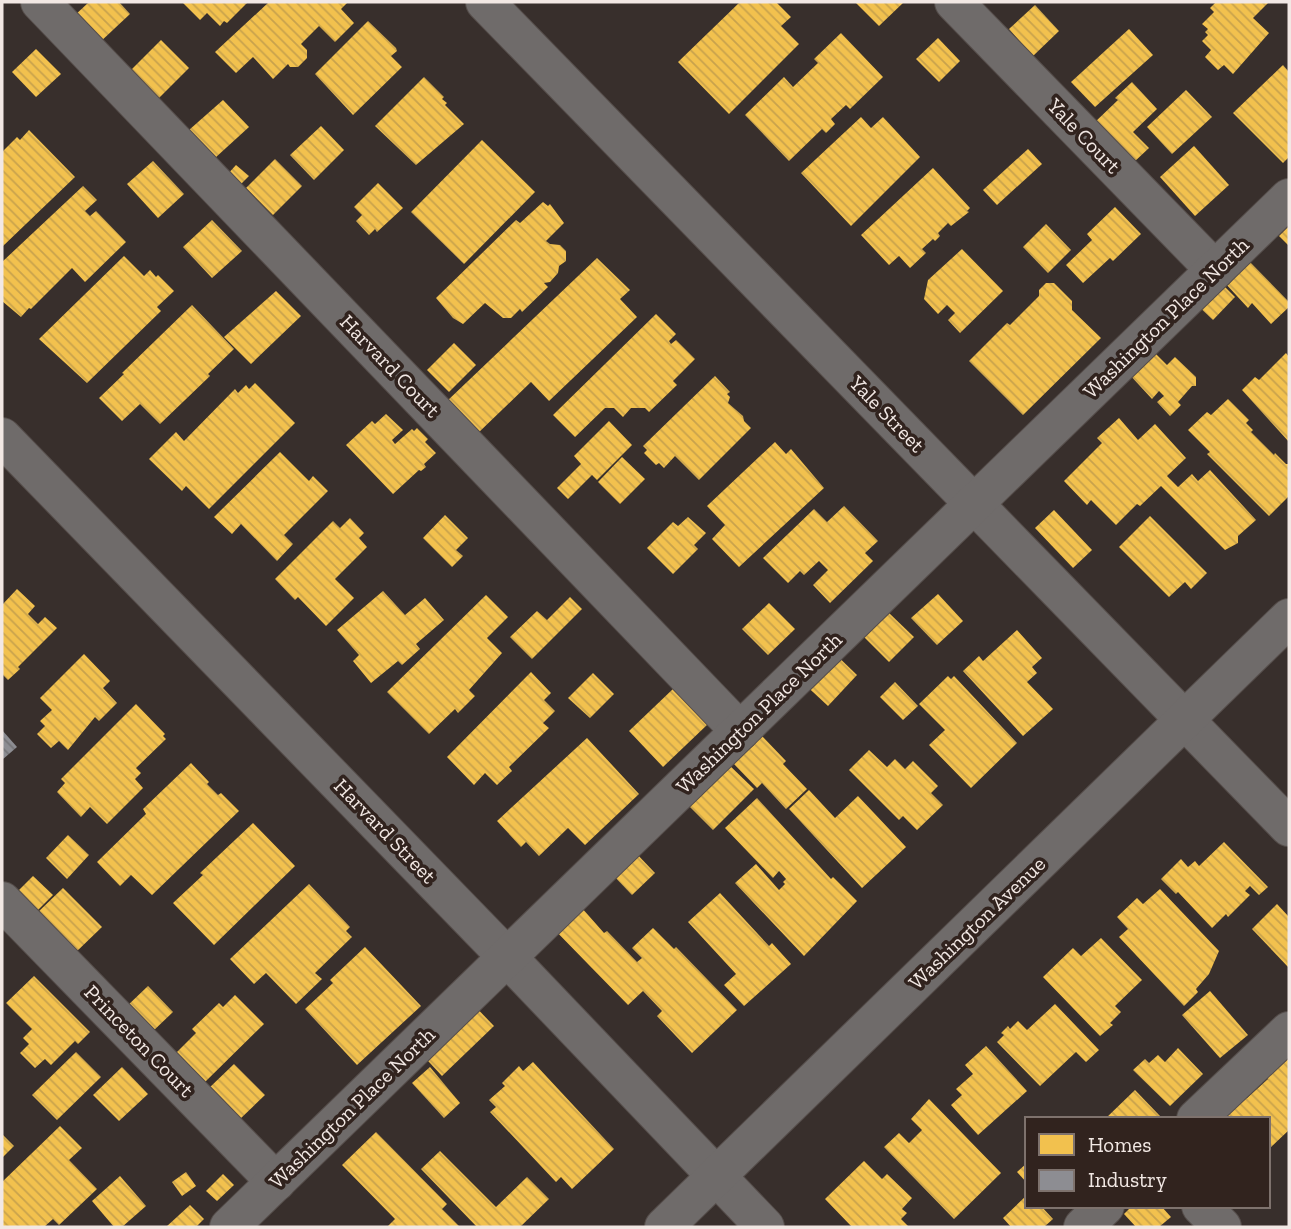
<svg xmlns="http://www.w3.org/2000/svg" width="1291" height="1229" font-family="'Zilla Slab',serif">
	<style>
		.homes { fill: url(#homes-back-hatch) }
		.industry { fill: url(#industry-back-hatch) }
		.lines { fill: none; stroke-linecap: round; stroke-linejoin: round }
		.minor-casing { stroke: #554d4a; stroke-width: 40 }
		.minor { stroke: #6f6b6a; stroke-width: 38 }
		.labels { text-anchor: middle; stroke-width: 7; stroke-linejoin: round; paint-order: stroke }
		.street-label { font-size: 21px; fill: #f2e8e4; stroke: #31231e }
	</style>
	<defs>
		<pattern id="homes-back-hatch" width="6" height="6" patternUnits="userSpaceOnUse" patternTransform="scale(1.75)"><rect width="6" height="6" fill="#f2c14e"/><path d="M-1 5l2 2M0 0l6 6M5-1l2 2" fill="none" stroke="#c8a24c"/></pattern>
		<pattern id="industry-back-hatch" width="6" height="6" patternUnits="userSpaceOnUse" patternTransform="scale(1.75)"><rect width="6" height="6" fill="#8d8d92"/><path d="M-1 5l2 2M0 0l6 6M5-1l2 2" fill="none" stroke="#757477"/></pattern>
	</defs>
	<rect width="100%" height="100%" fill="#382f2c"/>
	<!-- homes -->
	<g class="homes">
		<polygon points="89,2 119,2 130,14 98,44 73,17"/>
		<polygon points="182,2 248,2 227,23 224,21 220,26 207,13 200,20"/>
		<polygon points="269,2 348,2 341,9 354,23 335,42 319,26 301,44 307,50 307,58 298,67 290,67 288,64 273,79 253,57 236,73 215,52"/>
		<polygon points="740,2 776,2 791,17 781,26 799,44 729,114 678,62"/>
		<polygon points="855,2 904,2 879,26"/>
		<polygon points="1216,2 1269,2 1253,18 1269,33 1233,74 1224,65 1218,70 1205,57 1211,50 1202,41 1208,35 1205,32 1208,29 1202,24 1214,12 1210,8"/>
		<polygon points="1035,5 1059,31 1033,56 1009,29"/>
		<polygon points="368,21 396,48 397,51 391,56 402,67 353,115 315,74"/>
		<polygon points="1129,29 1153,55 1095,107 1071,82"/>
		<polygon points="841,33 883,77 850,109 846,105 831,119 835,124 826,133 822,129 789,161 745,115 784,77 793,87 818,63 814,59"/>
		<polygon points="938,38 960,61 939,82 916,59"/>
		<polygon points="161,40 189,68 157,100 129,72"/>
		<polygon points="36,49 61,74 36,97 12,72"/>
		<polygon points="1283,65 1289,72 1289,157 1283,163 1233,113"/>
		<polygon points="424,77 444,97 442,99 447,103 445,105 464,124 416,165 375,126"/>
		<polygon points="1132,82 1157,109 1133,132 1149,148 1133,163 1094,123 1118,100 1115,98"/>
		<polygon points="1186,90 1212,117 1172,154 1147,127"/>
		<polygon points="223,100 249,127 215,158 189,130"/>
		<polygon points="861,117 871,128 883,117 920,157 851,226 801,173"/>
		<polygon points="321,126 344,150 314,180 290,155"/>
		<polygon points="29,130 75,177 2,247 2,152 17,137 20,140"/>
		<polygon points="482,140 535,192 464,264 411,212"/>
		<polygon points="1194,146 1229,185 1195,216 1160,177"/>
		<polygon points="1028,149 1042,164 997,205 983,190"/>
		<polygon points="275,159 302,186 273,215 246,188"/>
		<polygon points="153,161 184,194 158,218 127,184"/>
		<polygon points="236,165 249,176 238,187 226,176"/>
		<polygon points="933,168 970,208 967,211 969,212 951,226 948,223 938,233 940,236 935,241 933,239 922,249 926,253 910,268 899,256 889,265 861,235"/>
		<polygon points="378,183 403,208 377,232 375,229 369,235 356,221 362,215 354,207"/>
		<polygon points="83,186 97,200 85,211 90,216 96,211 126,242 85,282 72,268 31,309 29,308 21,317 2,301 2,262"/>
		<polygon points="543,202 548,206 550,204 564,223 546,241 550,244 560,245 566,251 566,261 559,266 558,273 550,282 544,283 548,287 522,312 520,309 511,318 503,318 485,303 463,324 453,318 436,298 516,220 520,223"/>
		<polygon points="1115,207 1141,234 1113,261 1110,258 1083,283 1066,265 1092,240 1087,234"/>
		<polygon points="212,220 242,251 212,278 183,247"/>
		<polygon points="1046,224 1071,250 1048,273 1023,247"/>
		<polygon points="1289,226 1289,246 1279,236"/>
		<polygon points="962,249 1003,291 960,333 948,320 955,313 947,305 938,314 924,299 928,280"/>
		<polygon points="124,256 144,276 150,270 156,277 158,275 174,291 157,307 161,311 87,383 39,339"/>
		<polygon points="597,258 630,290 620,299 637,317 549,401 531,382 476,435 446,402"/>
		<polygon points="1249,261 1289,302 1289,307 1271,324 1252,303 1248,308 1225,283"/>
		<polygon points="1217,279 1235,297 1213,320 1194,302"/>
		<polygon points="1046,283 1054,283 1072,301 1072,310 1101,338 1023,415 969,361 1007,323 1010,325 1039,296 1039,290"/>
		<polygon points="276,291 301,316 251,364 224,337"/>
		<polygon points="192,305 234,349 208,374 210,376 160,424 140,404 122,421 99,398 124,374 122,373"/>
		<polygon points="656,314 676,334 669,341 671,344 676,340 695,359 673,381 677,385 649,412 645,408 631,408 623,417 614,408 605,408 575,437 553,415"/>
		<polygon points="454,343 476,365 449,392 427,370"/>
		<polygon points="1152,350 1167,365 1175,357 1196,377 1196,386 1192,386 1178,402 1181,405 1170,416 1157,402 1164,396 1159,391 1152,399 1128,373"/>
		<polygon points="1286,353 1289,357 1289,442 1242,390 1255,377 1259,380"/>
		<polygon points="715,376 730,392 727,394 730,397 728,403 743,416 744,421 751,428 699,480 675,456 664,468 659,463 656,465 644,453 647,450 643,446"/>
		<polygon points="255,383 295,423 209,509 186,486 182,491 149,459 176,432 184,441 235,389 238,393 246,385 249,389"/>
		<polygon points="1228,399 1249,420 1246,423 1253,430 1251,432 1274,455 1275,453 1286,464 1289,464 1289,496 1269,516 1207,454 1210,452 1188,430 1207,412 1211,415"/>
		<polygon points="386,414 403,430 392,440 395,444 412,429 414,431 417,428 428,439 425,442 436,453 424,464 426,467 421,471 419,470 393,494 346,445 372,421 375,424"/>
		<polygon points="1119,418 1138,440 1155,424 1186,458 1167,476 1178,487 1192,474 1198,481 1210,470 1256,520 1238,536 1238,543 1225,550 1161,486 1140,506 1137,504 1116,525 1091,500 1087,505 1064,481 1102,443 1097,438"/>
		<polygon points="609,421 632,445 597,480 592,475 568,499 557,488 581,464 574,456"/>
		<polygon points="775,442 786,454 791,449 824,488 739,567 712,539 725,525 707,506"/>
		<polygon points="280,452 309,481 313,476 328,491 284,535 293,544 277,561 241,524 232,534 214,517"/>
		<polygon points="622,457 645,479 620,504 598,482"/>
		<polygon points="844,506 878,541 865,553 873,561 830,603 813,585 828,570 819,561 804,575 800,571 788,583 763,558 814,509 827,522"/>
		<polygon points="1054,510 1092,550 1073,568 1035,528"/>
		<polygon points="445,515 468,538 456,550 463,556 452,567 423,538"/>
		<polygon points="1150,516 1207,573 1191,589 1185,582 1169,597 1119,547"/>
		<polygon points="688,517 706,533 694,545 698,549 673,574 647,548 673,522 678,526"/>
		<polygon points="350,518 364,533 359,538 367,547 335,579 354,598 326,626 298,597 295,600 275,579 333,521 340,528"/>
		<polygon points="17,589 35,606 28,614 38,624 45,617 57,628 18,667 20,669 8,680 2,674 2,605"/>
		<polygon points="383,591 405,615 425,598 444,620 416,644 420,649 402,665 398,661 371,683 353,661 359,655 337,630"/>
		<polygon points="938,594 963,621 937,645 911,618"/>
		<polygon points="486,595 508,617 487,638 502,653 469,690 475,696 458,713 455,709 429,734 387,692"/>
		<polygon points="570,597 582,609 532,659 510,637 537,611 547,620"/>
		<polygon points="769,603 795,629 768,655 742,629"/>
		<polygon points="888,612 914,637 889,662 863,636"/>
		<polygon points="1017,630 1042,658 1032,667 1037,673 1027,682 1053,709 1023,736 963,671 979,656 983,661"/>
		<polygon points="829,648 857,675 828,706 799,679"/>
		<polygon points="84,654 110,681 103,688 117,703 99,721 95,717 68,750 59,741 51,748 37,734 45,726 40,721 52,710 40,698"/>
		<polygon points="531,672 551,693 544,700 555,711 543,723 549,728 509,767 512,771 497,785 485,773 474,785 447,757"/>
		<polygon points="593,673 614,694 590,718 568,698"/>
		<polygon points="948,676 951,679 954,676 1017,743 971,788 929,745 945,730 919,704"/>
		<polygon points="895,682 918,706 903,720 880,697"/>
		<polygon points="674,688 708,724 663,767 629,731"/>
		<polygon points="136,704 165,734 163,736 166,739 136,768 141,773 135,779 143,788 107,824 90,807 81,817 57,792 65,783 61,779"/>
		<polygon points="761,735 786,761 783,764 807,789 786,809 762,783 757,788 732,762"/>
		<polygon points="587,738 639,794 585,845 568,828 539,856 526,842 521,847 497,821"/>
		<polygon points="869,750 887,767 895,759 905,769 913,761 938,786 931,793 943,805 917,830 903,816 899,820 849,770"/>
		<polygon points="726,762 754,789 713,830 685,802"/>
		<polygon points="191,763 209,782 207,784 218,795 221,793 239,811 152,895 131,875 120,886 97,862 146,814 143,809"/>
		<polygon points="809,790 835,818 858,796 906,847 862,888 789,809"/>
		<polygon points="757,798 831,879 833,877 857,901 804,956 735,883 756,864 779,890 785,884 783,882 786,879 779,871 773,878 725,828"/>
		<polygon points="253,823 295,866 214,945 173,903 203,875 200,873"/>
		<polygon points="68,835 89,855 67,879 46,858"/>
		<polygon points="1224,842 1268,887 1259,895 1250,886 1245,891 1250,895 1228,917 1226,914 1212,928 1178,892 1176,894 1161,879 1181,859 1188,867 1195,861 1199,866"/>
		<polygon points="634,851 655,873 632,895 611,873"/>
		<polygon points="33,876 53,895 33,915 14,895"/>
		<polygon points="309,884 350,927 346,931 352,937 315,973 322,979 296,1004 266,973 254,984 230,959"/>
		<polygon points="63,888 102,927 74,954 35,915"/>
		<polygon points="1160,889 1219,951 1209,974 1196,989 1198,992 1184,1006 1119,937 1128,929 1117,917 1137,898 1143,904"/>
		<polygon points="720,893 769,946 772,943 791,964 744,1006 724,985 736,974 688,922"/>
		<polygon points="574,899 604,933 607,931 637,962 642,958 632,948 653,928 674,949 676,947 737,1010 692,1053 657,1016 662,1011 643,991 628,1005 548,923"/>
		<polygon points="1277,904 1289,917 1289,968 1252,929"/>
		<polygon points="1101,938 1142,980 1115,1006 1121,1012 1110,1023 1113,1025 1100,1036 1043,977 1073,948 1081,956"/>
		<polygon points="365,947 421,1006 357,1065 305,1009 333,983 330,980"/>
		<polygon points="34,976 90,1032 78,1044 75,1041 51,1065 45,1059 35,1068 20,1053 29,1044 23,1038 32,1029 6,1003"/>
		<polygon points="148,986 173,1012 151,1033 126,1007"/>
		<polygon points="1210,991 1248,1035 1220,1058 1182,1015"/>
		<polygon points="235,995 264,1024 205,1082 176,1053 196,1033 192,1029 219,1003 223,1007"/>
		<polygon points="468,999 494,1026 442,1076 416,1048"/>
		<polygon points="1055,1004 1099,1050 1086,1062 1076,1052 1040,1086 997,1042 1004,1035 1001,1033 1008,1026 1010,1029 1018,1021 1027,1030"/>
		<polygon points="986,1046 1027,1091 978,1135 951,1105 962,1095 956,1089 973,1074 965,1065"/>
		<polygon points="1178,1048 1203,1074 1170,1106 1133,1070 1145,1059 1149,1063 1158,1055 1165,1062"/>
		<polygon points="1289,1050 1289,1130 1268,1150 1268,1119 1218,1119 1244,1094 1247,1098 1268,1079 1264,1074"/>
		<polygon points="76,1052 101,1077 57,1120 32,1095"/>
		<polygon points="533,1062 614,1149 572,1189 561,1177 556,1182 490,1112 496,1107 489,1100 505,1086 502,1083 519,1066 523,1071"/>
		<polygon points="234,1064 265,1095 239,1120 208,1089"/>
		<polygon points="122,1067 148,1094 119,1121 93,1095"/>
		<polygon points="430,1067 460,1103 444,1118 412,1083"/>
		<polygon points="1135,1090 1160,1116 1157,1119 1105,1119"/>
		<polygon points="929,1099 1001,1173 954,1219 884,1147 899,1133 909,1143 922,1130 911,1119"/>
		<polygon points="60,1126 82,1148 69,1160 97,1189 59,1225 53,1219 44,1227 2,1227 2,1182"/>
		<polygon points="376,1132 447,1204 442,1209 460,1227 387,1227 395,1219 342,1165"/>
		<polygon points="2,1134 14,1146 2,1158"/>
		<polygon points="440,1151 496,1207 527,1177 549,1199 520,1227 477,1227 421,1169"/>
		<polygon points="864,1161 882,1179 887,1174 912,1198 902,1209 907,1213 901,1219 909,1227 852,1227 825,1199"/>
		<polygon points="1027,1163 1027,1183 1017,1172"/>
		<polygon points="186,1172 196,1186 182,1196 172,1182"/>
		<polygon points="223,1174 234,1185 217,1201 206,1191"/>
		<polygon points="120,1176 146,1206 122,1227 114,1227 92,1201"/>
		<polygon points="1027,1195 1027,1206 1041,1206 1053,1219 1044,1227 1011,1227 1003,1218"/>
		<polygon points="190,1205 204,1219 196,1227 166,1227"/>
		<polygon points="1132,1206 1161,1206 1171,1217 1159,1227 1136,1227 1124,1214"/>
	</g>
	<!-- industry -->
	<polygon class="industry" points="2,730 17,747 2,760"/>
	<g class="lines">
		<!-- minor casing -->
		<g class="minor-casing">
			<g id="minor">
				<polyline points="40,2 740,731"/>
				<polyline points="485,2 1289,827"/>
				<polyline points="954,2 1215,270"/>
				<polyline points="2,437 507,957 765,1227"/>
				<polyline points="2,901 276,1182"/>
				<polyline points="1196,1119 1289,1031"/>
				<polyline points="1201,1206 1222,1227"/>
				<polyline points="229,1227 1289,198"/>
				<polyline points="664,1227 1289,618"/>
				<polyline points="1083,1227 1105,1206"/>
			</g>
		</g>
		<!-- minor -->
		<use href="#minor" class="minor"/>
	</g>
	<g class="labels">
		<!-- street labels -->
		<g class="street-label">
			<text transform="translate(1084 136) rotate(46)" y="7">Yale Court</text>
			<text transform="translate(1166 318) rotate(-44)" y="7">Washington Place North</text>
			<text transform="translate(390 366) rotate(46)" y="7">Harvard Court</text>
			<text transform="translate(887 414) rotate(46)" y="7">Yale Street</text>
			<text transform="translate(759 713) rotate(-44)" y="7">Washington Place North</text>
			<text transform="translate(385 831) rotate(46)" y="7">Harvard Street</text>
			<text transform="translate(977 923) rotate(-44)" y="7">Washington Avenue</text>
			<text transform="translate(139 1041) rotate(46)" y="7">Princeton Court</text>
			<text transform="translate(352 1108) rotate(-44)" y="7">Washington Place North</text>
		</g>
	</g>
	<!-- border -->
	<rect width="1291" height="1229" fill="none" stroke="#f2e8e4" stroke-width="7"/>
	<!-- legend -->
	<rect x="1025" y="1117" width="245" height="91" fill="#31231e" stroke="#7e726d" stroke-width="2"/>
	<rect x="1039" y="1134" width="35" height="21" fill="#f2c14e" stroke="#7e726d" stroke-width="2"/>
	<text x="1088" y="1152" font-size="21" fill="#f2e8e4">Homes</text>
	<rect x="1039" y="1170" width="35" height="21" fill="#8d8d92" stroke="#7e726d" stroke-width="2"/>
	<text x="1088" y="1187" font-size="21" fill="#f2e8e4">Industry</text>
</svg>
